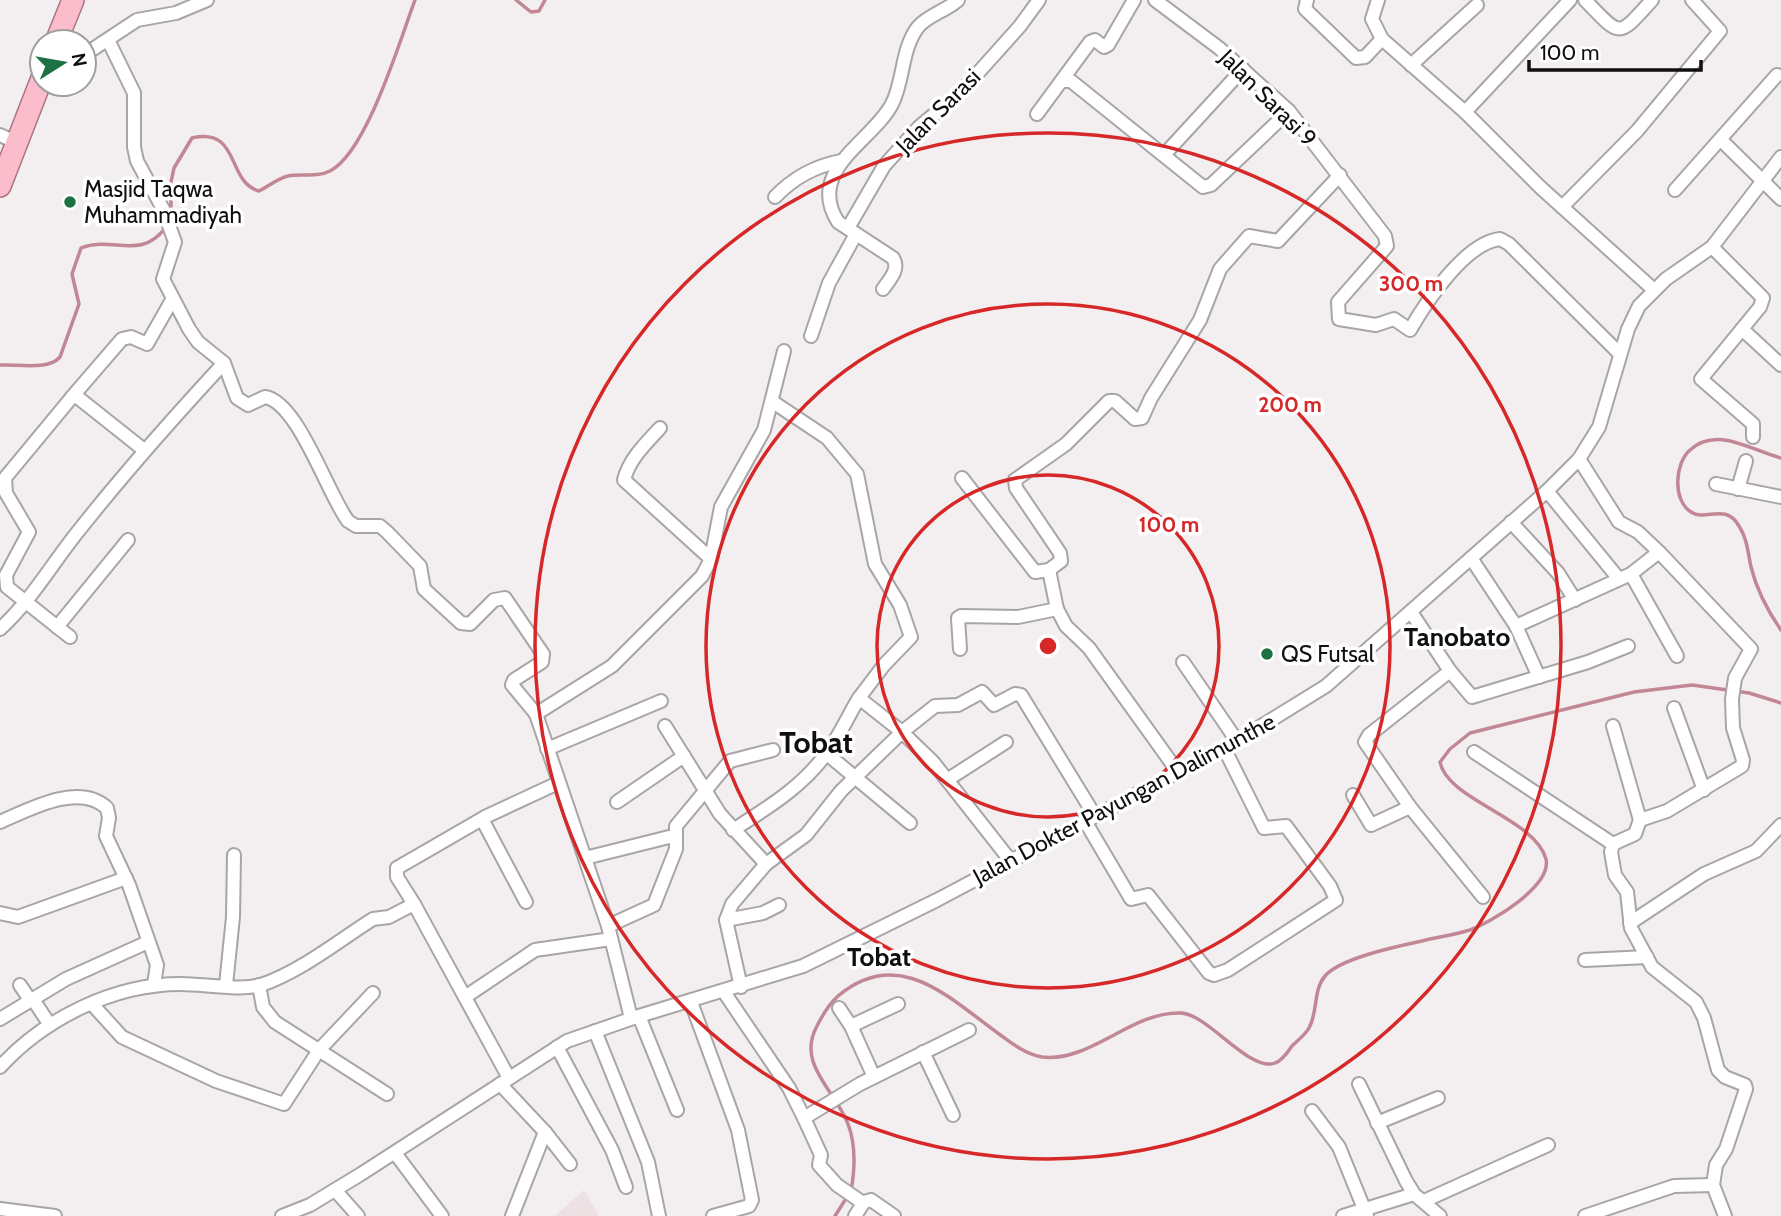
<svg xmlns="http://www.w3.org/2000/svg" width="1781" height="1216" font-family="Cabin,sans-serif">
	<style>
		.built { fill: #ede1e3 }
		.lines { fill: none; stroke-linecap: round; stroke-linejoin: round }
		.stream { stroke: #c28794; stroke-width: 3.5 }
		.minor-casing { stroke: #a9a5a6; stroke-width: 16 }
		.trunk-casing { stroke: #a87581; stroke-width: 24 }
		.minor { stroke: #fff; stroke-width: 12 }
		.trunk { stroke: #fbbccb; stroke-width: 21 }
		.ring { fill: none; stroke: #d62828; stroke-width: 3.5 }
		.poi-dot { fill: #1d7142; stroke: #fff; stroke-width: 2.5 }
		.labels { text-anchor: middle; stroke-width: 7; stroke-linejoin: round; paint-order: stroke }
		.street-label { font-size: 23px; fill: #100e0f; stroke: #fff }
		.poi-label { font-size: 23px; fill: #100e0f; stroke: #fff; text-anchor: start }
		.quarter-label { font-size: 26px; font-weight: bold; fill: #100e0f; stroke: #fff }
		.district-label { font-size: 30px; font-weight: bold; fill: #100e0f; stroke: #fff }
		.centre { fill: #d62828; stroke: #fff; stroke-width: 3.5 }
		.ring-label { font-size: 21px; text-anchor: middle; font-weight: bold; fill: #d62828; stroke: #fff; stroke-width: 7; stroke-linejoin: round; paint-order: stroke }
	</style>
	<rect width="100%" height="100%" fill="#f3eff0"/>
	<!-- built -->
	<polygon class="built" points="584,1190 599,1216 555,1216"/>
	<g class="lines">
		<!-- stream -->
		<g class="stream">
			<polyline points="516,0 531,12 539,11 545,0"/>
			<path d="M171 217V182L174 168 192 138C241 127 226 182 259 191 268 187 278 178 288 176 302 173 316 178 330 171 367 152 400 40 415 0"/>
			<path d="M0 365C17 364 48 371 60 357L79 304 72 274 81 248C113 235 140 262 166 227"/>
			<path d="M1781 458C1752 451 1717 425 1690 450 1675 463 1672 500 1691 512 1706 522 1725 502 1739 526 1747 538 1748 553 1751 567 1757 591 1767 610 1781 630"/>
			<path d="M851 1191C855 1169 856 1145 848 1124 835 1090 796 1064 817 1026 823 1014 829 1004 838 996 899 945 949 998 999 1034 1013 1044 1025 1054 1042 1057 1090 1063 1132 1011 1181 1013 1208 1014 1250 1073 1275 1063 1282 1061 1288 1052 1292 1046 1297 1041 1305 1035 1309 1028 1318 1012 1313 990 1325 976 1340 958 1399 946 1422 941 1438 937 1454 935 1470 930 1492 922 1552 886 1546 859 1535 818 1447 800 1440 762L1450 749 1470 733 1634 692 1692 685 1749 693 1781 703"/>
			<polyline points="835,1216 847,1197"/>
		</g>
		<!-- minor casing -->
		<g class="minor-casing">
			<g id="minor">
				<path d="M1155 0 1219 48 1289 111 1385 236 1387 246 1338 302 1339 319 1376 325 1394 319 1410 330C1426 302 1465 243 1500 239L1509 244 1620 354"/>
				<polyline points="1307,0 1305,9 1356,58 1365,57 1382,39"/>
				<polyline points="1378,0 1372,19 1382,39 1465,112 1540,187 1654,290"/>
				<path d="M1585 0C1621 37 1617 39 1652 0"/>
				<path d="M108 40 134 93V147L137 161 163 209 175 242 163 279 189 329 198 342 224 363 237 398 248 405 265 397C298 402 328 495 348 521L356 526H380L387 532 420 566 424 589 461 623 470 624 494 600 505 598 543 654 542 662 514 680 512 685 536 714"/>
				<polyline points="84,55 137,20 176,13 207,0"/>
				<polyline points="1411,65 1477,5"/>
				<polyline points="1064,81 1071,81 1203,187 1211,185 1289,111"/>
				<polyline points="1465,112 1570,0"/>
				<polyline points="1037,114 1090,42 1095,40 1104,47 1108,45 1134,0"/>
				<polyline points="0,135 15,142"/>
				<polyline points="1721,140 1781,199"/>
				<polyline points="1164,155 1243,69"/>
				<polyline points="1675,190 1777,75"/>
				<path d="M775 197C793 178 815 166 841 161"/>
				<polyline points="1562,207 1637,131 1720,31 1692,0"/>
				<polyline points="848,228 884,166 919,127 960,93 1020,26 1039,0"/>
				<polyline points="1712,247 1763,298 1760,307 1701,379 1753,424 1753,437"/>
				<path d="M883 289C890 279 900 269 893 258L838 222C805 170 873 141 892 104 904 81 901 49 918 27 928 15 946 11 958 0"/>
				<polyline points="1742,329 1781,365"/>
				<polyline points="811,336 829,283 856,234"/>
				<polyline points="72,397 122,339 131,337 147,344 172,300"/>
				<polyline points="773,402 827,438 857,474 875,564 900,605 911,637 884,665 859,698"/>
				<path d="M660 428C644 445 629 460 624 480L711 559"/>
				<polyline points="1579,459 1619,522 1638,532 1659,552 1751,649 1735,678 1732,699 1733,728 1743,760 1742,766 1667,811 1640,820"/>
				<polyline points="962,478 1035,572 1049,570 1061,561 1060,553 1016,488 1015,480 1066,444 1109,401 1115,401 1135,419 1142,418 1151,398 1200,320 1220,269 1249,236 1278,241 1340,175"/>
				<polyline points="1716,484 1781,497"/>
				<polyline points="1738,489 1746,461"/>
				<polyline points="1547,491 1619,579"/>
				<polyline points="1511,522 1558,573 1575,600"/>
				<polyline points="1471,558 1516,626 1539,677"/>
				<polyline points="1049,570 1057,609 1066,626 1089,648 1178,772"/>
				<polyline points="1631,574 1677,656"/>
				<polyline points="1411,612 1450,671 1472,697 1588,662 1628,646"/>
				<polyline points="1516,626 1631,574 1659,552"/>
				<polyline points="57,627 128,540"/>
				<path d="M0 629C32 600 53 562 80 529 126 471 174 417 224 363"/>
				<polyline points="70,637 7,587 6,575 29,532 6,493 5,478 72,397 76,396 144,450"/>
				<polyline points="960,649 958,618 961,616 1018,617 1057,609"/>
				<polyline points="1183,662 1237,741"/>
				<polyline points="1450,671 1369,735 1365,742 1410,807 1483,897"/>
				<polyline points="1674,708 1704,790"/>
				<polyline points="665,726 720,814 766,864"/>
				<polyline points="547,749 661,701"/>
				<polyline points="1474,752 1613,844"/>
				<polyline points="827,754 910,823"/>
				<polyline points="947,780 1006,742"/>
				<polyline points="1353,795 1371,825 1410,807"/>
				<polyline points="617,802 684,756"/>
				<polyline points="482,819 526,902"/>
				<polyline points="1085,821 1131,899 1148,895 1209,973 1214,975 1228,970 1336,900 1330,886 1286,826 1264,828 1224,748"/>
				<path d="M0 822C30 809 79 782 107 808L109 818 106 836 129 885 157 965 154 984"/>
				<path d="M733 830C767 808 801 788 826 754 839 737 848 716 859 698L902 732 935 706 958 705 982 692 994 705 1015 694 1021 695 1095 816"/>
				<polyline points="1613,844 1611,852 1615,875 1627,892 1631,928 1652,967 1696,1002 1704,1018 1718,1070 1725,1077 1745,1085 1746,1089 1726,1149 1716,1165 1713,1185 1725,1216"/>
				<polyline points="1613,844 1635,834 1640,820 1613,726"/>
				<polyline points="585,858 669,837"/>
				<polyline points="414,904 397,877 397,868 487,816 558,783"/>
				<polyline points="0,913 18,917 126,878"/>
				<polyline points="726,920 763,913 779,905"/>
				<polyline points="1630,923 1704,874 1756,851 1781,825"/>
				<polyline points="608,926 654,905 676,849 676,826 730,761 773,750"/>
				<polyline points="1585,960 1647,957"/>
				<polyline points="20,985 30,1000"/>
				<polyline points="226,985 233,917 234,855"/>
				<polyline points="259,985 263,1007 275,1022 387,1094"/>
				<polyline points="741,987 726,920 732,904 766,864 806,835 841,791 902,732 933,762 1010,860"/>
				<polyline points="724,992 789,1088 804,1118 860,1084 969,1030"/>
				<polyline points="465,997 535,950 611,939"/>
				<polyline points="32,998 50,1025"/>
				<polyline points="691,1002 738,1130 752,1200 749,1206 713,1216"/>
				<polyline points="92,1004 122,1037 216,1081 284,1104 319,1050 373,993"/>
				<polyline points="839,1008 851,1026 874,1077"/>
				<polyline points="639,1016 677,1110"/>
				<polyline points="631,1018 608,926 536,714 612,666 702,576 711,559 721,507 764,430 784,351"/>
				<polyline points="0,1019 66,979 148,942"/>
				<polyline points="851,1026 898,1004"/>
				<polyline points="595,1031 648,1162 659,1216"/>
				<polyline points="557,1047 612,1150 626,1187"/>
				<polyline points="923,1052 953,1115"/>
				<path d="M0 1067C45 1018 114 984 181 984 203 984 242 991 261 985 300 972 338 941 373 919L389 917 414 904 509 1078"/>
				<polyline points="500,1084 545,1132 570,1164"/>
				<polyline points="1359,1084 1406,1181 1414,1194 1440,1216"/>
				<polyline points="1312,1111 1339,1147 1367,1216"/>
				<polyline points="804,1118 821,1155 819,1165 837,1185 863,1203"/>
				<polyline points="1377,1123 1438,1098"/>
				<polyline points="395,1153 442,1216"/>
				<polyline points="335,1190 358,1216"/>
				<polyline points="1424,1201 1548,1145"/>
				<polyline points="0,1209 55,1216"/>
				<polyline points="282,1216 310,1205 361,1174 567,1041 639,1016 803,966 937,900 1237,741 1326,686 1547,491 1579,459 1599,427 1628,329 1639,306 1666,279 1712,247 1781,157"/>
				<polyline points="512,1216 545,1132"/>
				<polyline points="855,1216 864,1202 871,1200 894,1216"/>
				<polyline points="1343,1216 1414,1194"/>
				<polyline points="1585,1216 1674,1186 1713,1185"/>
			</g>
		</g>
		<!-- trunk casing -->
		<g class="trunk-casing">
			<g id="trunk">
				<polyline points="56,42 73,0"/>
				<polyline points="0,186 42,78"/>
			</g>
		</g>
		<!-- minor -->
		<use href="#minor" class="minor"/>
		<!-- trunk -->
		<use href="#trunk" class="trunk"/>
	</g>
	<!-- distance rings -->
	<g class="ring">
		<circle cx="1048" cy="646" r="171"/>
		<circle cx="1048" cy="646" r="342"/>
		<circle cx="1048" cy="646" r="513"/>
	</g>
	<!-- markers -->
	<g class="poi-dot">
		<circle cx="70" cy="202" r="7"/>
		<circle cx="1267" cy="654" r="7"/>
	</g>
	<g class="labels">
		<!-- street labels -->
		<g class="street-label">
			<text transform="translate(1268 98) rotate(45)" y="8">Jalan Sarasi 9</text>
			<text transform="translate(938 111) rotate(-45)" y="8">Jalan Sarasi</text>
			<text transform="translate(1124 799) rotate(-28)" y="8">Jalan Dokter Payungan Dalimunthe</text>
		</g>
		<!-- poi labels -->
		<g class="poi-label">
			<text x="84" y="197">Masjid Taqwa<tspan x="84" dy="26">Muhammadiyah</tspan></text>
			<text x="1281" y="662">QS Futsal</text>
		</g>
		<!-- quarter labels -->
		<g class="quarter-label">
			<text x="1457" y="646">Tanobato</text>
			<text x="879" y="966">Tobat</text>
		</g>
		<!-- district labels -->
		<g class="district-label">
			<text x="816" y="753">Tobat</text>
		</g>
	</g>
	<circle cx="1048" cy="646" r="10" class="centre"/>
	<g class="ring-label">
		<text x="1411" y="291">300 m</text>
		<text x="1290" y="412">200 m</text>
		<text x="1169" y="532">100 m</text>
	</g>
	<!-- north arrow -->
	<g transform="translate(63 63) rotate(79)"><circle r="33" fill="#ffffff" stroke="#9f9f9f" stroke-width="2"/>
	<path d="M0-5L12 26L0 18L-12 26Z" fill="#1d7142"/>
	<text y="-10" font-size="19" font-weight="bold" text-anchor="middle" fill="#100e0f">N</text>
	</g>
	<!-- scale -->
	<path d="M1529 60v10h172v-10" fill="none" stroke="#100e0f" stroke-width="3.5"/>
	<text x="1540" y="60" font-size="21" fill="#100e0f" stroke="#ffffff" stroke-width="5" paint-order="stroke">100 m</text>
</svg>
